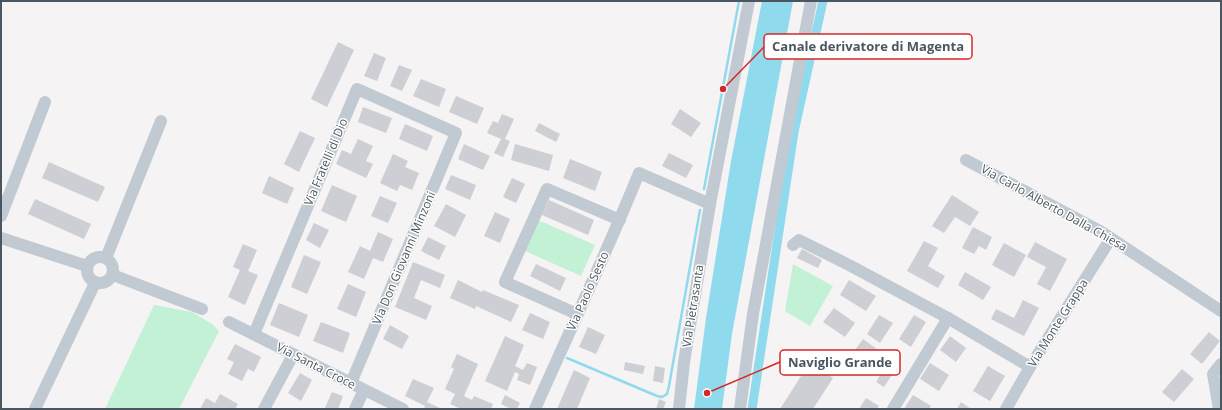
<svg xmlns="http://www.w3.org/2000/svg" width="1222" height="410" font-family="'Open Sans',sans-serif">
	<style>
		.green { fill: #c3f1d5 }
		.water { fill: #90daee }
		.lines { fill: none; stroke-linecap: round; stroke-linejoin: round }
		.stream { stroke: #90daee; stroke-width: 2.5 }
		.canal { stroke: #90daee; stroke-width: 9 }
		.building { fill: #cdcfd5 }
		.minor { stroke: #c1cad2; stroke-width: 12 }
		.labels { text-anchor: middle; stroke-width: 3; stroke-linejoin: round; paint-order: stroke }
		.street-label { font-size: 12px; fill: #4a5661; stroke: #fff }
		.leader { fill: none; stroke: #d62828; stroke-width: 1.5 }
		.callout-dot { fill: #d62828; stroke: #fff; stroke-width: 1.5 }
		.callout { fill: #fff; stroke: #d62828; stroke-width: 1.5 }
		.callout-label { font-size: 13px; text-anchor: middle; font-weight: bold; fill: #4a5661 }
	</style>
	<rect width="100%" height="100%" fill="#f5f3f3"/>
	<!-- green -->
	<g class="green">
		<polygon points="538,220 595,245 581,276 525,251"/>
		<polygon points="793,264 833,286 810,326 785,311"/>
		<polygon points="154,305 192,312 212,324 219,331 179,409 105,409"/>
	</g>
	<!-- water -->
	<polygon class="water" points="762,1 793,1 732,334 722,409 694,409 706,318 731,161"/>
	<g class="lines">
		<!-- stream -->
		<g class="stream">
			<polyline points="704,189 739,1"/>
			<polyline points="567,358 657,396 662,397 667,394 669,386 700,210"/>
		</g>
		<!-- canal -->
		<polyline class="canal" points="752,409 794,132 823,1"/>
	</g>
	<!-- building -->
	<g class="building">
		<polygon points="338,42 354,50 327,107 311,99"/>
		<polygon points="374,53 386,58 377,81 364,76"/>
		<polygon points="399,65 412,70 402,91 390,86"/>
		<polygon points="421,79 446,89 439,107 413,96"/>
		<polygon points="456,96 484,108 477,124 449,112"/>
		<polygon points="363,107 392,118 386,133 358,122"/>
		<polygon points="680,109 701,123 691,137 671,124"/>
		<polygon points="502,114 514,119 505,139 510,141 503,157 494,153 501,139 487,133 493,121 498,123"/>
		<polygon points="539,123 560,134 556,142 535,131"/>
		<polygon points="405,124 433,136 427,151 399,139"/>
		<polygon points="300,131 315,138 299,172 284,164"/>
		<polygon points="358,139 373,146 366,161 373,164 366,178 336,164 342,150 351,154"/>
		<polygon points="464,144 490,156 483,170 458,159"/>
		<polygon points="515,144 553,155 549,171 511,160"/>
		<polygon points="669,153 693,165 686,178 662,166"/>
		<polygon points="393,154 408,161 405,167 419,173 412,190 400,185 397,191 380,183"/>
		<polygon points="570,159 602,172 595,191 563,178"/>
		<polygon points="49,162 105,187 98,202 42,178"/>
		<polygon points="451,175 476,185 470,200 445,189"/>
		<polygon points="269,176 294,188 287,204 262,193"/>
		<polygon points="512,178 525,184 516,203 503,197"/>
		<polygon points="332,185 357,196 346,222 321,211"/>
		<polygon points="952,195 979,212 970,226 955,217 944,233 932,226"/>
		<polygon points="380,196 397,203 388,223 371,216"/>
		<polygon points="35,199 91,224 84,239 28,214"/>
		<polygon points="549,200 594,220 588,235 542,215"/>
		<polygon points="446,204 466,215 455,237 434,226"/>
		<polygon points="495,212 510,219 500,243 484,236"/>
		<polygon points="314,223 329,230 320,248 306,240"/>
		<polygon points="973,227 992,237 986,250 979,246 974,254 962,248"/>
		<polygon points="378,232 393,239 383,262 373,258 364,279 348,272 360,246 370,251"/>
		<polygon points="428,237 446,246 439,260 421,251"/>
		<polygon points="924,241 938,248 928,266 945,276 938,288 907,271"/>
		<polygon points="1035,242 1067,259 1050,291 1037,284 1046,267 1027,257"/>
		<polygon points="1004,243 1026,255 1014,277 992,265"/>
		<polygon points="243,244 257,250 248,271 258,275 245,305 228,297 240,270 233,267"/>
		<polygon points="802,249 822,260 818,268 797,258"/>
		<polygon points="304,255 321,262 307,294 291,287"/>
		<polygon points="413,262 445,275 440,288 421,280 414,298 432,306 426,320 395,307"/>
		<polygon points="536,264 566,278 560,291 530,276"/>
		<polygon points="965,272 991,287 983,300 958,285"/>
		<polygon points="458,280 482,292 483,290 519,305 511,322 476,306 475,309 450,298"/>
		<polygon points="849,280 876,296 866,311 840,295"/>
		<polygon points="348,284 366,292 356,317 337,309"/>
		<polygon points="1023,300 1039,308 1024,336 991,319 996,309 1014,318"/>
		<polygon points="279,303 308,315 299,337 270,325"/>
		<polygon points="834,308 855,323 845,337 823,322"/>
		<polygon points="530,313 550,322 543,339 522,330"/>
		<polygon points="879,315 893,323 880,343 867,334"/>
		<polygon points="914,315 926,322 911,347 899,339"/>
		<polygon points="321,322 350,333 343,353 313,341"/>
		<polygon points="390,325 409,336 402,349 383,339"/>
		<polygon points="588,327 605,335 596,354 579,347"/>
		<polygon points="1209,332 1220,341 1202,364 1190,354"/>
		<polygon points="505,336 524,345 515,366 523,370 527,363 537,367 530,385 517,380 519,374 515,372 507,391 485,381"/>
		<polygon points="950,336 966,348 956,362 940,350"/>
		<polygon points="863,339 881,352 873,363 855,350"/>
		<polygon points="235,344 261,357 254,372 248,369 242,381 228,374 234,362 227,359"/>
		<polygon points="457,354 478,364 464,396 472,400 474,396 493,404 491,409 461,409 450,404 455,394 445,389 454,369 451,367"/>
		<polygon points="625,362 645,366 643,374 624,370"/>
		<polygon points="810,362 833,378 813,409 780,409"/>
		<polygon points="888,362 897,367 884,387 876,382"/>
		<polygon points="930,363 949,375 939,391 920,379"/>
		<polygon points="655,366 665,368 663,383 653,381"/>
		<polygon points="988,366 1005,376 990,401 973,391"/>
		<polygon points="1182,369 1194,379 1174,402 1162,392"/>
		<polygon points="574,370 590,378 577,409 557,409"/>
		<polygon points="300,373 312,380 301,401 288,393"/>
		<polygon points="413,379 434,388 427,402 442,409 424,409 425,406 405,396"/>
		<polygon points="332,392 343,396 338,409 325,408"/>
		<polygon points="220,394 238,404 235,409 200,409 206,398 215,403"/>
		<polygon points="505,395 520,403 517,409 511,409 501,404"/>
		<polygon points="913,395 931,406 929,409 904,409"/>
		<polygon points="866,398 879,406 877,409 859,409"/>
		<polygon points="659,399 666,402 663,409 656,409"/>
		<polygon points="961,402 971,409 957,409"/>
	</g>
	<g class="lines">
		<!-- minor -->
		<g class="minor">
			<polyline points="966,160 1100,231 1221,311"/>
			<polyline points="1,216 45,102"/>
			<polyline points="1,238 87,266"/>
			<polyline points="793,245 799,240 849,265 948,318 1030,367"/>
			<circle cx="100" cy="270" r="13"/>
			<polyline points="106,258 161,121"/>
			<polyline points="113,275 202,309"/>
			<polyline points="577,314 505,282 547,189 620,220"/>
			<polyline points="229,322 403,409"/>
			<polyline points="254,334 357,89 456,133 351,383"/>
			<polyline points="35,409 95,283"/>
			<polyline points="264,409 293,355"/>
			<polyline points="355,409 364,390"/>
			<path d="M535 409C570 330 607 252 639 173L710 204"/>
			<polyline points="679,409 684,362 710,204 749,1"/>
			<polyline points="740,409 753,314 811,1"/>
			<polyline points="893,409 948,318"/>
			<polyline points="1006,409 1030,367 1111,238"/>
			<polyline points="1219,409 1213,374 1221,364"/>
		</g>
	</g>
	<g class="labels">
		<!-- street labels -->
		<g class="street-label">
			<text transform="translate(326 162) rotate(-67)" y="4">Via Fratelli di Dio</text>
			<text transform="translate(1054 208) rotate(29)" y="4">Via Carlo Alberto Dalla Chiesa</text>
			<text transform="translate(404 258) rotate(-67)" y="4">Via Don Giovanni Minzoni</text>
			<text transform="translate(588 291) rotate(-66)" y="4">Via Paolo Sesto</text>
			<text transform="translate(693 306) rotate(-81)" y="4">Via Pietrasanta</text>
			<text transform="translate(1058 323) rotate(-58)" y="4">Via Monte Grappa</text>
			<text transform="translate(316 366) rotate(27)" y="4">Via Santa Croce</text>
		</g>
	</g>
	<!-- callouts -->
	<path class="leader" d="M723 89L764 47M707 393L780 362"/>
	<g class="callout-dot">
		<circle cx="723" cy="89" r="4"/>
		<circle cx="707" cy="393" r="4"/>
	</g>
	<g class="callout">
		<rect x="764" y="34" width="208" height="25" rx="4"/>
		<rect x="780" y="350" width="120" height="25" rx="4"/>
	</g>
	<g class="callout-label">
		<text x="868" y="51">Canale derivatore di Magenta</text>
		<text x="840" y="367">Naviglio Grande</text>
	</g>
	<!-- border -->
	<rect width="1222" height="410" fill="none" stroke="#4a5661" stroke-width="4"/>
</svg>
